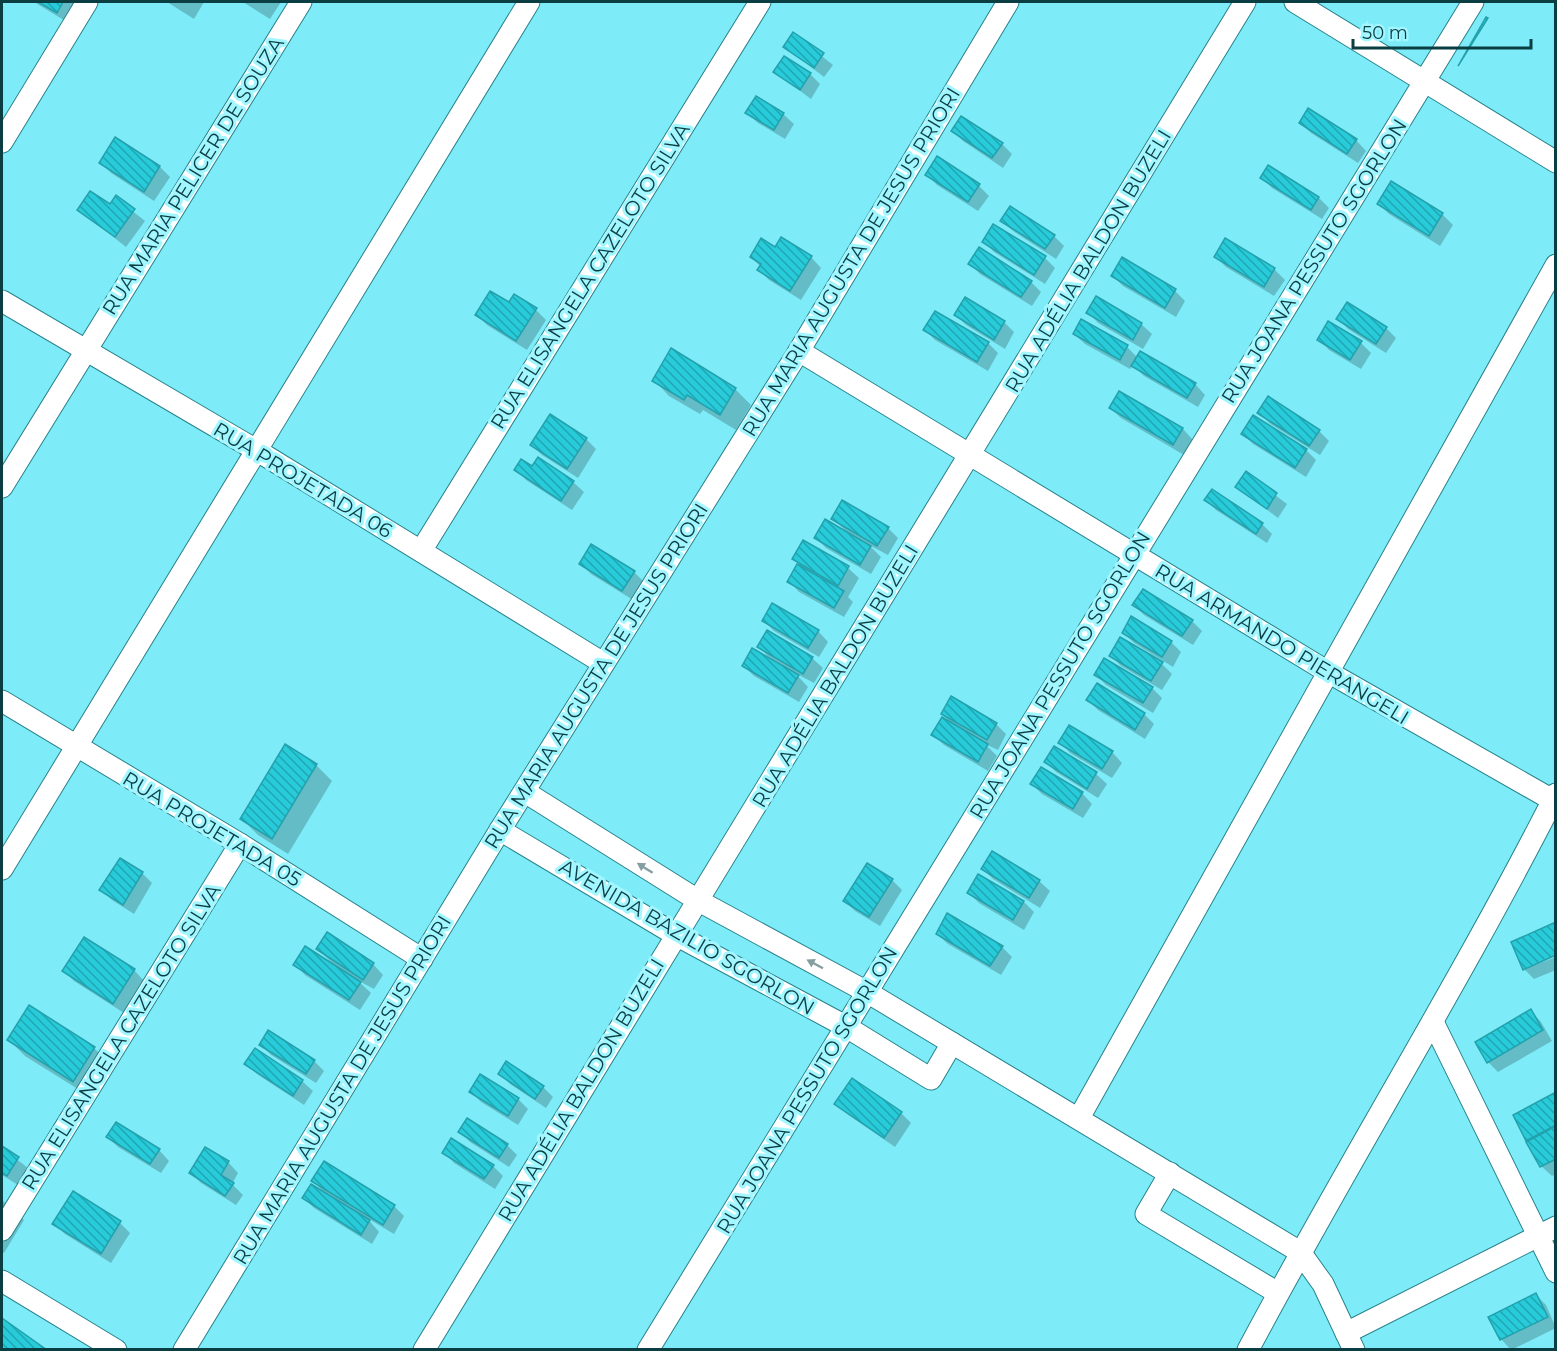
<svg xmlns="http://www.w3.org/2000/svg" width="1557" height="1351" font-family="Montserrat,sans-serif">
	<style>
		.shadow { fill: #0003 }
		.building { fill: url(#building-back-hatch); stroke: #23a1ac; stroke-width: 1.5 }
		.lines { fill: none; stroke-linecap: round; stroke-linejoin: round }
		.street-casing { stroke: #29828b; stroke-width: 23 }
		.street { stroke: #fff; stroke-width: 21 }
		.oneway { fill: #859ea1 }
		.labels { text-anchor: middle; stroke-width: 6; stroke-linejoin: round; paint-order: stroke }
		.street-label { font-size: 20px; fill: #0b3e43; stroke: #a1f6ff }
	</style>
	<defs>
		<pattern id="building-back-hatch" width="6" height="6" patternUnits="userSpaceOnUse" patternTransform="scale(1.5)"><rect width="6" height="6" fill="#27cbd9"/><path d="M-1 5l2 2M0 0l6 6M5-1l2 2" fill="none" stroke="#20a6b2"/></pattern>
	</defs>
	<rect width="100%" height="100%" fill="#7decf8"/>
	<!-- shadow -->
	<g class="shadow">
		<polygon points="34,2 80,2 67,22"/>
		<polygon points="167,2 204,2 194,19"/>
		<polygon points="243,2 281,2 270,19"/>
		<polygon points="794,34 833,65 824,77 785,47"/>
		<polygon points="775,72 810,74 820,84 811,99"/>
		<polygon points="747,113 783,114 794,124 785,139 758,123"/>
		<polygon points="1300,123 1356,140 1366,151 1358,163 1311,133"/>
		<polygon points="953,131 1002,144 1012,154 1003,168 963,141"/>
		<polygon points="116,139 160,167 170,177 154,201 111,173 101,163"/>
		<polygon points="1269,167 1319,198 1329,208 1322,219 1272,188 1262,178"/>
		<polygon points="927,174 979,186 989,196 978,211 937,185"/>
		<polygon points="1392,184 1442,214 1453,225 1440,246 1389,214 1379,204"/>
		<polygon points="116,198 145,221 126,247 79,210 110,206"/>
		<polygon points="1002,221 1054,236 1064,246 1056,259 1013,231"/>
		<polygon points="1225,240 1274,269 1285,280 1274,296 1226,267 1216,257"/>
		<polygon points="984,242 1045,258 1055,268 1045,284 994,252"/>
		<polygon points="775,249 811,257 821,268 801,300 769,280 759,270 761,267 751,257"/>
		<polygon points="1123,259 1175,291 1185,301 1176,317 1123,286 1113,276"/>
		<polygon points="970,264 1031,282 1041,292 1032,306 980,274"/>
		<polygon points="1097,298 1141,324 1152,334 1143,349 1098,323 1088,312"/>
		<polygon points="509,304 536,310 546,320 527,350 487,325 477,315"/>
		<polygon points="956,315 1004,322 1014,332 1005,349 966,325"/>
		<polygon points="1338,319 1386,328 1396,338 1386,353 1348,329"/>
		<polygon points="1329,323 1361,343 1371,353 1361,369 1329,350 1319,339"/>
		<polygon points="925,330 988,343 998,353 988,371 935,340"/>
		<polygon points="1074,334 1127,347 1138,358 1195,384 1205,395 1198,407 1144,376 1133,365 1130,369 1085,344"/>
		<polygon points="654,380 735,389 751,405 736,430 703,410 700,414 669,396"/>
		<polygon points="1119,393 1183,429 1193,440 1184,455 1121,418 1110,408"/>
		<polygon points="1268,398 1319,431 1329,441 1320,455 1269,423 1259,412"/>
		<polygon points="1243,434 1306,450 1316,460 1306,477 1253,444"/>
		<polygon points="586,439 596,449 578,478 542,455 532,445"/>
		<polygon points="533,468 573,482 584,492 572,510 526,480 516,469"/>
		<polygon points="1246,473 1287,504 1278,518 1237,487"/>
		<polygon points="1206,500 1262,524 1272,534 1267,543 1216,510"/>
		<polygon points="833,519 888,528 898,538 888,555 869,545 881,557 871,574 826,548 816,538 846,531"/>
		<polygon points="804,542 848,568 859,578 848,597 853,602 844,617 799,592 789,581 799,564 794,559"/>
		<polygon points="581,564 634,572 644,582 633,600 591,574"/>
		<polygon points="1134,605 1192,621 1202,631 1193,645 1144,615"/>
		<polygon points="764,621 818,631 828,642 819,657 774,631"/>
		<polygon points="1123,632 1171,642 1181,652 1173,667 1134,643"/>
		<polygon points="759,647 812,658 823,668 814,683 795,673 808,687 799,702 754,676 744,666 771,660"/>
		<polygon points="1111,656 1162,664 1172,674 1162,690 1121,666"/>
		<polygon points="1096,675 1152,688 1162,698 1153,713 1106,685"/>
		<polygon points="1088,700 1144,714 1154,724 1145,739 1098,710"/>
		<polygon points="942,714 996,724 1006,734 998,750 985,744 997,756 988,771 944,745 933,735 954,725"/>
		<polygon points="1060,742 1112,752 1122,763 1112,778 1070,753"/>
		<polygon points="1054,748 1096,774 1107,784 1098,798 1056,772 1046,762"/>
		<polygon points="316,765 332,781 288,854 258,835 242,819"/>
		<polygon points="1032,784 1082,793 1092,804 1083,818 1042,794"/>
		<polygon points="993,853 1039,881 1050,891 1040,908 993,879 983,869"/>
		<polygon points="142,873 152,883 134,914 112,900 101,890"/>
		<polygon points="979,876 1024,902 1034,912 1024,930 979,903 969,893"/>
		<polygon points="892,880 902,890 880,926 855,911 845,901"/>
		<polygon points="937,934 1002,947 1012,957 1001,975 948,944"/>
		<polygon points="318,949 373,964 383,975 374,989 357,980 371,993 360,1010 305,975 295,964 333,964"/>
		<polygon points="1556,957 1556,970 1534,979 1524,969"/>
		<polygon points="134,970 144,981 124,1013 74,981 64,971"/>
		<polygon points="1531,1011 1541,1022 1552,1041 1498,1072 1488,1062"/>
		<polygon points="9,1040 94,1048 110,1064 89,1096 25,1056"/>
		<polygon points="261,1045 314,1061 324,1071 316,1083 271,1055"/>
		<polygon points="255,1050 302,1081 313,1091 304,1105 257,1074 246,1064"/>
		<polygon points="500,1074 543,1087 553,1097 546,1108 510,1084"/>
		<polygon points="471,1092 518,1099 528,1109 518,1125 481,1102"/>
		<polygon points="1556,1094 1556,1174 1552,1176 1541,1166 1515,1116"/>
		<polygon points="836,1104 901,1113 911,1123 895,1147 847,1114"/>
		<polygon points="460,1132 507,1145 517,1155 509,1167 470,1142"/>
		<polygon points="108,1137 159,1150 169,1161 161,1173 118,1147"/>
		<polygon points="2,1148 28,1168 18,1185 2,1175"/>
		<polygon points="206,1149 228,1162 238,1173 232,1184 243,1195 236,1205 201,1183 191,1173"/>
		<polygon points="444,1152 493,1166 503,1176 495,1189 454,1163"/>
		<polygon points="313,1181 394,1206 404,1216 394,1234 367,1218 379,1232 372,1244 314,1208 304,1198 326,1194"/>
		<polygon points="2,1200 24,1220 4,1253 2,1252"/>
		<polygon points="120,1223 130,1233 111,1263 65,1234 54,1224"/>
		<polygon points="1536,1295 1546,1305 1556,1328 1511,1350 1501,1339"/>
	</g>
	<!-- building -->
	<g class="building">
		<polygon points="38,2 63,2 57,13"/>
		<polygon points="1486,17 1488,18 1458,66"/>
		<polygon points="793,32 824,53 814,68 783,47"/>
		<polygon points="784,56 811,73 800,90 773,72"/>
		<polygon points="756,96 784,113 774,130 745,113"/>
		<polygon points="1308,108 1357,139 1347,154 1299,123"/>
		<polygon points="961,116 1003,143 992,158 951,131"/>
		<polygon points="115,137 160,166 144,192 99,163"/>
		<polygon points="937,156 980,184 968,202 925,175"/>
		<polygon points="1268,165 1319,197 1311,210 1260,178"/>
		<polygon points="1391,181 1443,213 1429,236 1377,204"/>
		<polygon points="90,191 110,204 116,195 135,209 115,237 77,210"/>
		<polygon points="1010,206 1055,235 1045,249 1000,221"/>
		<polygon points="993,224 1046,256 1034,275 982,242"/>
		<polygon points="781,237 812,256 790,291 757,270 761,264 750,257 761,238 775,247"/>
		<polygon points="1225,238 1275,268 1264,287 1214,257"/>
		<polygon points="979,247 1032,281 1021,297 968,264"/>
		<polygon points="1122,257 1176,289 1165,308 1111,276"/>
		<polygon points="490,291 509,302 514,294 537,308 516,341 475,315"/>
		<polygon points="1096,296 1142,323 1133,340 1086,313"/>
		<polygon points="965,297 1005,321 994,340 954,315"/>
		<polygon points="1347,302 1387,327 1376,344 1336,319"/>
		<polygon points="935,311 989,342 977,362 923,330"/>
		<polygon points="1081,319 1128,345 1120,360 1073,334"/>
		<polygon points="1328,321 1362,341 1350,360 1317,340"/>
		<polygon points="671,348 736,388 720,415 687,395 684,400 652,381"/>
		<polygon points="1140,351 1196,383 1187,398 1131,366"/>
		<polygon points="1119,391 1183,428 1173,445 1109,408"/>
		<polygon points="1268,396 1320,430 1309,446 1257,413"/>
		<polygon points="550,414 587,438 567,469 530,445"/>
		<polygon points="1253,415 1307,449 1295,468 1241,434"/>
		<polygon points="538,457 574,481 561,501 514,470 521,459 532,466"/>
		<polygon points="1246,471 1277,493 1267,509 1235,487"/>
		<polygon points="1212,489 1263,523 1256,534 1204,500"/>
		<polygon points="842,500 889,527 877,546 831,519"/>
		<polygon points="825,519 871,546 860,565 814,538"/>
		<polygon points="803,540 849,566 838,586 792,559"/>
		<polygon points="591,544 635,571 622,591 579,564"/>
		<polygon points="797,564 844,591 834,608 787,582"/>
		<polygon points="1143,589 1193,620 1182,636 1132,605"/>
		<polygon points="772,603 819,630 808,648 762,621"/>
		<polygon points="1131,616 1172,641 1162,657 1122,633"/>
		<polygon points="767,630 813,657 803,674 757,647"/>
		<polygon points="1120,637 1163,662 1151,681 1109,656"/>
		<polygon points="752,648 799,675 788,693 742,666"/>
		<polygon points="1104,658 1153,687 1143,703 1094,675"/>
		<polygon points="1097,683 1145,713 1135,730 1086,700"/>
		<polygon points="951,696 997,723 987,740 941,714"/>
		<polygon points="942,717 988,744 978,762 931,735"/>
		<polygon points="1069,725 1113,751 1102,769 1058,743"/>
		<polygon points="285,744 317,764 272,839 240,819"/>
		<polygon points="1054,746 1097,772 1087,789 1044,762"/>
		<polygon points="1041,767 1083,792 1073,809 1030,784"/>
		<polygon points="992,851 1040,880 1029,898 981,869"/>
		<polygon points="120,858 143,872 123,905 99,890"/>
		<polygon points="867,863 893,879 869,917 843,901"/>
		<polygon points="978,874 1024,901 1013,920 967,893"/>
		<polygon points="947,913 1003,946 990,966 936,934"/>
		<polygon points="1556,922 1556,955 1523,970 1511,942"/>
		<polygon points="327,932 374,963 363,980 316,949"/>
		<polygon points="84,937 135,969 113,1004 62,971"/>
		<polygon points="305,946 361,982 349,1000 293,965"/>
		<polygon points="29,1005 95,1047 73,1082 7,1040"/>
		<polygon points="1531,1009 1543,1030 1487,1063 1475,1042"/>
		<polygon points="268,1030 315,1060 306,1074 259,1045"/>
		<polygon points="255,1048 303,1080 293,1096 244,1064"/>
		<polygon points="506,1061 544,1086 535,1099 498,1074"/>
		<polygon points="480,1074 519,1098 508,1116 469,1092"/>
		<polygon points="852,1078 902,1112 884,1138 834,1104"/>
		<polygon points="1556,1092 1556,1125 1526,1141 1513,1115"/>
		<polygon points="467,1118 508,1144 499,1158 458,1132"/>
		<polygon points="116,1122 160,1149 150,1164 106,1137"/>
		<polygon points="1556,1126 1556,1159 1540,1167 1526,1142"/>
		<polygon points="451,1138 494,1165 484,1179 442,1153"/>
		<polygon points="2,1146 19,1157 7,1176 2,1173"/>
		<polygon points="205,1147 229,1161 221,1175 234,1183 225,1196 189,1173"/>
		<polygon points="324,1161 395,1205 383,1225 311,1181"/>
		<polygon points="311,1184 370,1220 361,1235 302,1198"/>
		<polygon points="73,1191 121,1221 101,1254 52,1224"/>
		<polygon points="1536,1293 1548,1317 1500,1340 1488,1317"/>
		<polygon points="2,1318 47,1350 2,1350"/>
	</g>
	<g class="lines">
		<!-- street casing -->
		<g class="street-casing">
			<g id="street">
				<polyline points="1295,2 1556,162"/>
				<polyline points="2,142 87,2"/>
				<polyline points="2,301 256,450 603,663"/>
				<polyline points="799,351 1328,672 1556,802"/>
				<polyline points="2,487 301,2"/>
				<polyline points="421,551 760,2"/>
				<polyline points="2,701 240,844 422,959"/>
				<polyline points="525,792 699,901 867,992 1300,1252 1323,1284 1354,1350"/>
				<polyline points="500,830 676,935 845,1026 931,1079 952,1043"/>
				<polyline points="2,869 529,2"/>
				<polyline points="1433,1022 1556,1272"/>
				<polyline points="1079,1118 1556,265"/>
				<polyline points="1170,1173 1146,1214 1278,1293"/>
				<polyline points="2,1230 240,844"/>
				<polyline points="2,1281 116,1350"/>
				<polyline points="1346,1333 1556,1227"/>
				<polyline points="184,1350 500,830 799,351 1008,2"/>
				<polyline points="424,1350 1245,2"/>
				<polyline points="648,1350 1473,2"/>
				<path d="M1248 1350C1347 1163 1460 983 1556 794"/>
			</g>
		</g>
		<!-- street -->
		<use href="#street" class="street"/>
	</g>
	<!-- one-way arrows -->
	<defs><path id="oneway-solid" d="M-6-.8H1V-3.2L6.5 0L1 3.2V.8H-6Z" transform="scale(1.5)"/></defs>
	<g class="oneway">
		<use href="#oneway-solid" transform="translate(645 868) rotate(-148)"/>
		<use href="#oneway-solid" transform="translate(815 964) rotate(-152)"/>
	</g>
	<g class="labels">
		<!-- street labels -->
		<g class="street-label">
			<text transform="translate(193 176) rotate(-58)" y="7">RUA MARIA PELICER DE SOUZA</text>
			<text transform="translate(1088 261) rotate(-59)" y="7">RUA ADÉLIA BALDON BUZELI</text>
			<text transform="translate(1314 261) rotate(-58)" y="7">RUA JOANA PESSUTO SGORLON</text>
			<text transform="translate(851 262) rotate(-59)" y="7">RUA MARIA AUGUSTA DE JESUS PRIORI</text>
			<text transform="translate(590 276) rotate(-58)" y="7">RUA ELISANGELA CAZELOTO SILVA</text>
			<text transform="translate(303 480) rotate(31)" y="7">RUA PROJETADA 06</text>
			<text transform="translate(1282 644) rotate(31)" y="7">RUA ARMANDO PIERANGELI</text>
			<text transform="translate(1060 675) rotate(-59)" y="7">RUA JOANA PESSUTO SGORLON</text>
			<text transform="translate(596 676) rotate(-58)" y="7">RUA MARIA AUGUSTA DE JESUS PRIORI</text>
			<text transform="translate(835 676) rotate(-59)" y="7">RUA ADÉLIA BALDON BUZELI</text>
			<text transform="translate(212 829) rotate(31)" y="7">RUA PROJETADA 05</text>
			<text transform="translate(687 937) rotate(30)" y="7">AVENIDA BAZILIO SGORLON</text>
			<text transform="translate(121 1037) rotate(-58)" y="7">RUA ELISANGELA CAZELOTO SILVA</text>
			<text transform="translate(342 1090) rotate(-59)" y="7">RUA MARIA AUGUSTA DE JESUS PRIORI</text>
			<text transform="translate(581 1090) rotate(-59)" y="7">RUA ADÉLIA BALDON BUZELI</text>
			<text transform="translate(807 1090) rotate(-59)" y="7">RUA JOANA PESSUTO SGORLON</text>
		</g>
	</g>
	<!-- border -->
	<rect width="1557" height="1351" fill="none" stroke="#0b3e43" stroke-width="6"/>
	<!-- scale -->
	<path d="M1353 39v9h178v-9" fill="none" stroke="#0b3e43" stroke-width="3"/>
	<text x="1362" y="39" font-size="18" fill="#0b3e43" stroke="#a1f6ff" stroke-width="4.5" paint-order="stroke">50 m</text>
</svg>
